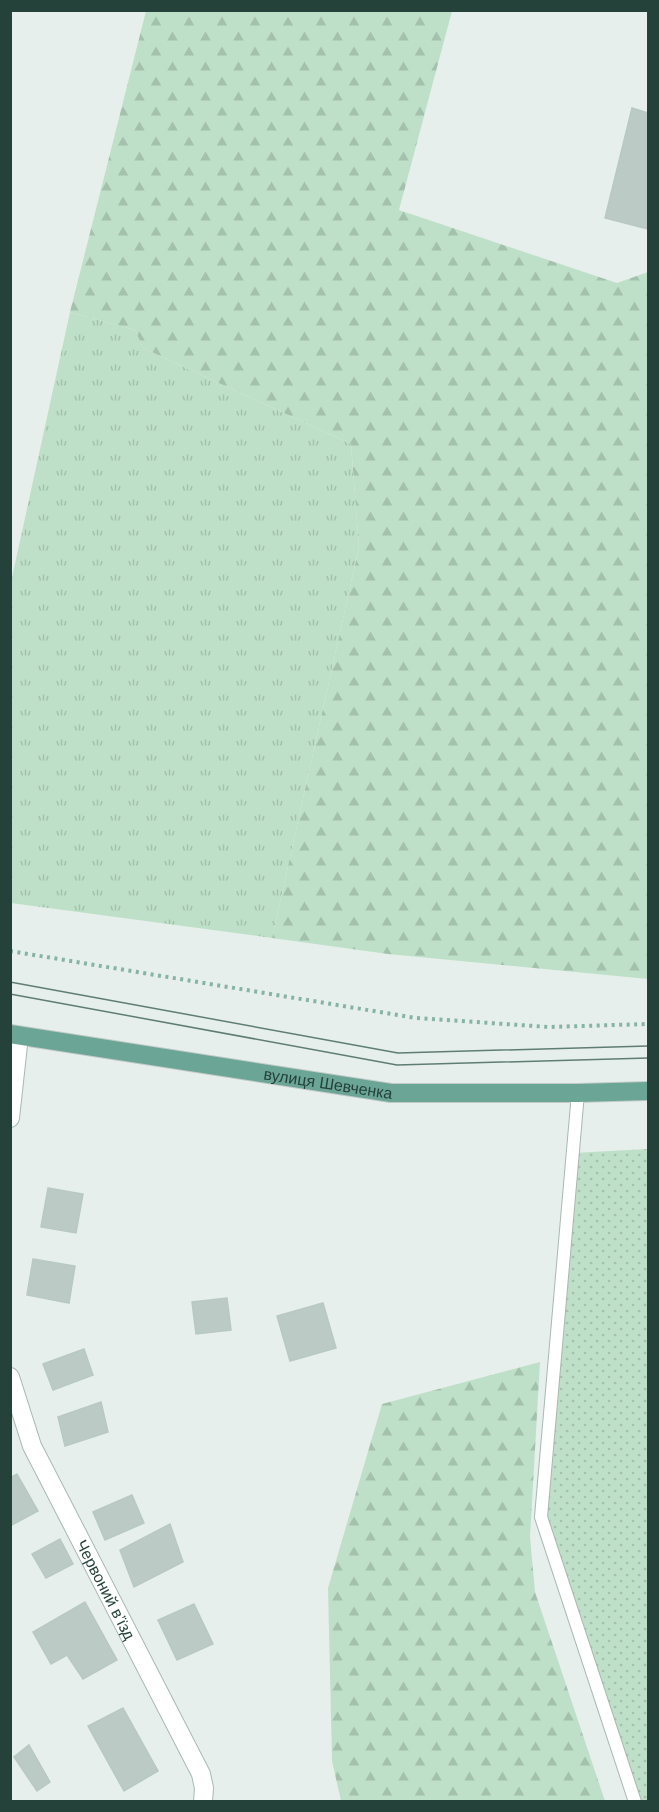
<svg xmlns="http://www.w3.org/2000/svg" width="659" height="1812" font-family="Helvetica,sans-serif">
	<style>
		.grass { fill: url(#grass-tufts) }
		.forest { fill: url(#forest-firs) }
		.park { fill: url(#park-dots) }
		.building { fill: #bbcac4; stroke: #b8c9c2; stroke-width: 1.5 }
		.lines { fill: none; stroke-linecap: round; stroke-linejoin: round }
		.lane-casing { stroke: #a8b8b2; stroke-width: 14 }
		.street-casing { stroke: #a8b8b2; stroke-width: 20 }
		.primary-casing { stroke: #c2cac8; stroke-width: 20 }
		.path { stroke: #86b3a5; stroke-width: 4; stroke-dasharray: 3 4.5; stroke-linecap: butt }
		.lane { stroke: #fff; stroke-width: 12 }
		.street { stroke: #fff; stroke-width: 18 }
		.primary { stroke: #6aa596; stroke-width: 18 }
		.tram { stroke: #5f7d75; stroke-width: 1.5 }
		.labels { text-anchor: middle; stroke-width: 6; stroke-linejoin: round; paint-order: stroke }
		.street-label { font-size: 16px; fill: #24423a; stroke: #f7fbf9 }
	</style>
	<defs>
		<pattern id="grass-tufts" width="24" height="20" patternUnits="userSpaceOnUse" patternTransform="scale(1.5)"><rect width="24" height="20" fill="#bfe0c8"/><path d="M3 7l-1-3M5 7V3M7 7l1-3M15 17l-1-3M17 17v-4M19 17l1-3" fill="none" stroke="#a4c1ad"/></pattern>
		<pattern id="forest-firs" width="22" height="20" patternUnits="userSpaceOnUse" patternTransform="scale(1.5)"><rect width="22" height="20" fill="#bfe0c8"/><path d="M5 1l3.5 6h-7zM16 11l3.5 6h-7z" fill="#a4c1ad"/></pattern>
		<pattern id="park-dots" width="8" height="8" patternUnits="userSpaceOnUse" patternTransform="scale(1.5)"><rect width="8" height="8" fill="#bfe0c8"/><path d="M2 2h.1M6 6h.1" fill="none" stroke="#a4c1ad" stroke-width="1.8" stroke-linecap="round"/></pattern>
	</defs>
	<rect width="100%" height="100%" fill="#e6efeb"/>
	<!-- grass -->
	<polygon class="grass" points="70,312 135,330 143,348 351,444 359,547 272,938 11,903 11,582"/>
	<!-- forest -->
	<g class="forest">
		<polygon points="146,11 452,11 399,210 617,283 648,272 648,979 388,954 272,938 359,547 351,444 143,348 135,330 70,312"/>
		<polygon points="540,1362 530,1537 535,1592 605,1801 341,1801 332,1761 328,1588 382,1404"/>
	</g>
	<!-- park -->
	<polygon class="park" points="648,1149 648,1801 635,1801 541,1517 573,1153"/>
	<!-- building -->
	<g class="building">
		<polygon points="632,108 648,113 648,229 605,218"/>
		<polygon points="48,1188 83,1194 76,1233 41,1227"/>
		<polygon points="33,1259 75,1266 69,1303 27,1295"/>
		<polygon points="227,1298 231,1330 196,1334 192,1302"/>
		<polygon points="323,1303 336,1348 290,1361 277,1316"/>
		<polygon points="84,1349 93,1375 53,1390 43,1364"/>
		<polygon points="101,1402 108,1432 65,1446 58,1417"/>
		<polygon points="17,1474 38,1511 10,1526 10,1478"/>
		<polygon points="132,1495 144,1523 105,1540 93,1512"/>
		<polygon points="170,1524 183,1562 134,1587 120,1550"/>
		<polygon points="60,1539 73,1564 46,1578 32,1554"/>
		<polygon points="85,1602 117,1660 83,1679 67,1655 51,1664 33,1632"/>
		<polygon points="194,1604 213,1644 177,1660 158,1620"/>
		<polygon points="123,1708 158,1771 124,1791 88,1726"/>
		<polygon points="29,1745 50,1782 37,1791 14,1757"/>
	</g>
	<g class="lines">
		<!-- lane casing -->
		<g class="lane-casing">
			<polyline id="lane" points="578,1093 541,1517 635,1802"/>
		</g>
		<!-- street casing -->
		<g class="street-casing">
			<g id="street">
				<polyline points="10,1118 19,1036"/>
				<path id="s1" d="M10 1377 32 1446 201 1774 204 1788 203 1802"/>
			</g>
		</g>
		<!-- primary casing -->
		<g class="primary-casing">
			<g id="primary">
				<path id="s2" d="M10 1034 391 1093H578L648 1091"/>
			</g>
		</g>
		<!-- path -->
		<polyline class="path" points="10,951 416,1018 549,1027 648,1024"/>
		<!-- lane -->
		<use href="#lane" class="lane"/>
		<!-- street -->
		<use href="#street" class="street"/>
		<!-- primary -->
		<use href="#primary" class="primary"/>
		<!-- tram -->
		<g class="tram">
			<polyline points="10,982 398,1053 648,1046"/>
			<polyline points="10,994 397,1065 648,1058"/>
		</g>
	</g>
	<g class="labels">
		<!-- street labels -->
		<g class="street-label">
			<text dy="6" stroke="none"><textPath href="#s2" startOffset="322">вулиця Шевченка</textPath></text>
			<text dy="6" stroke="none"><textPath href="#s1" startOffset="234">Червоний в’їзд</textPath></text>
		</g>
	</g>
	<!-- border -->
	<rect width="659" height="1812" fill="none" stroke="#24423a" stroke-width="24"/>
</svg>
